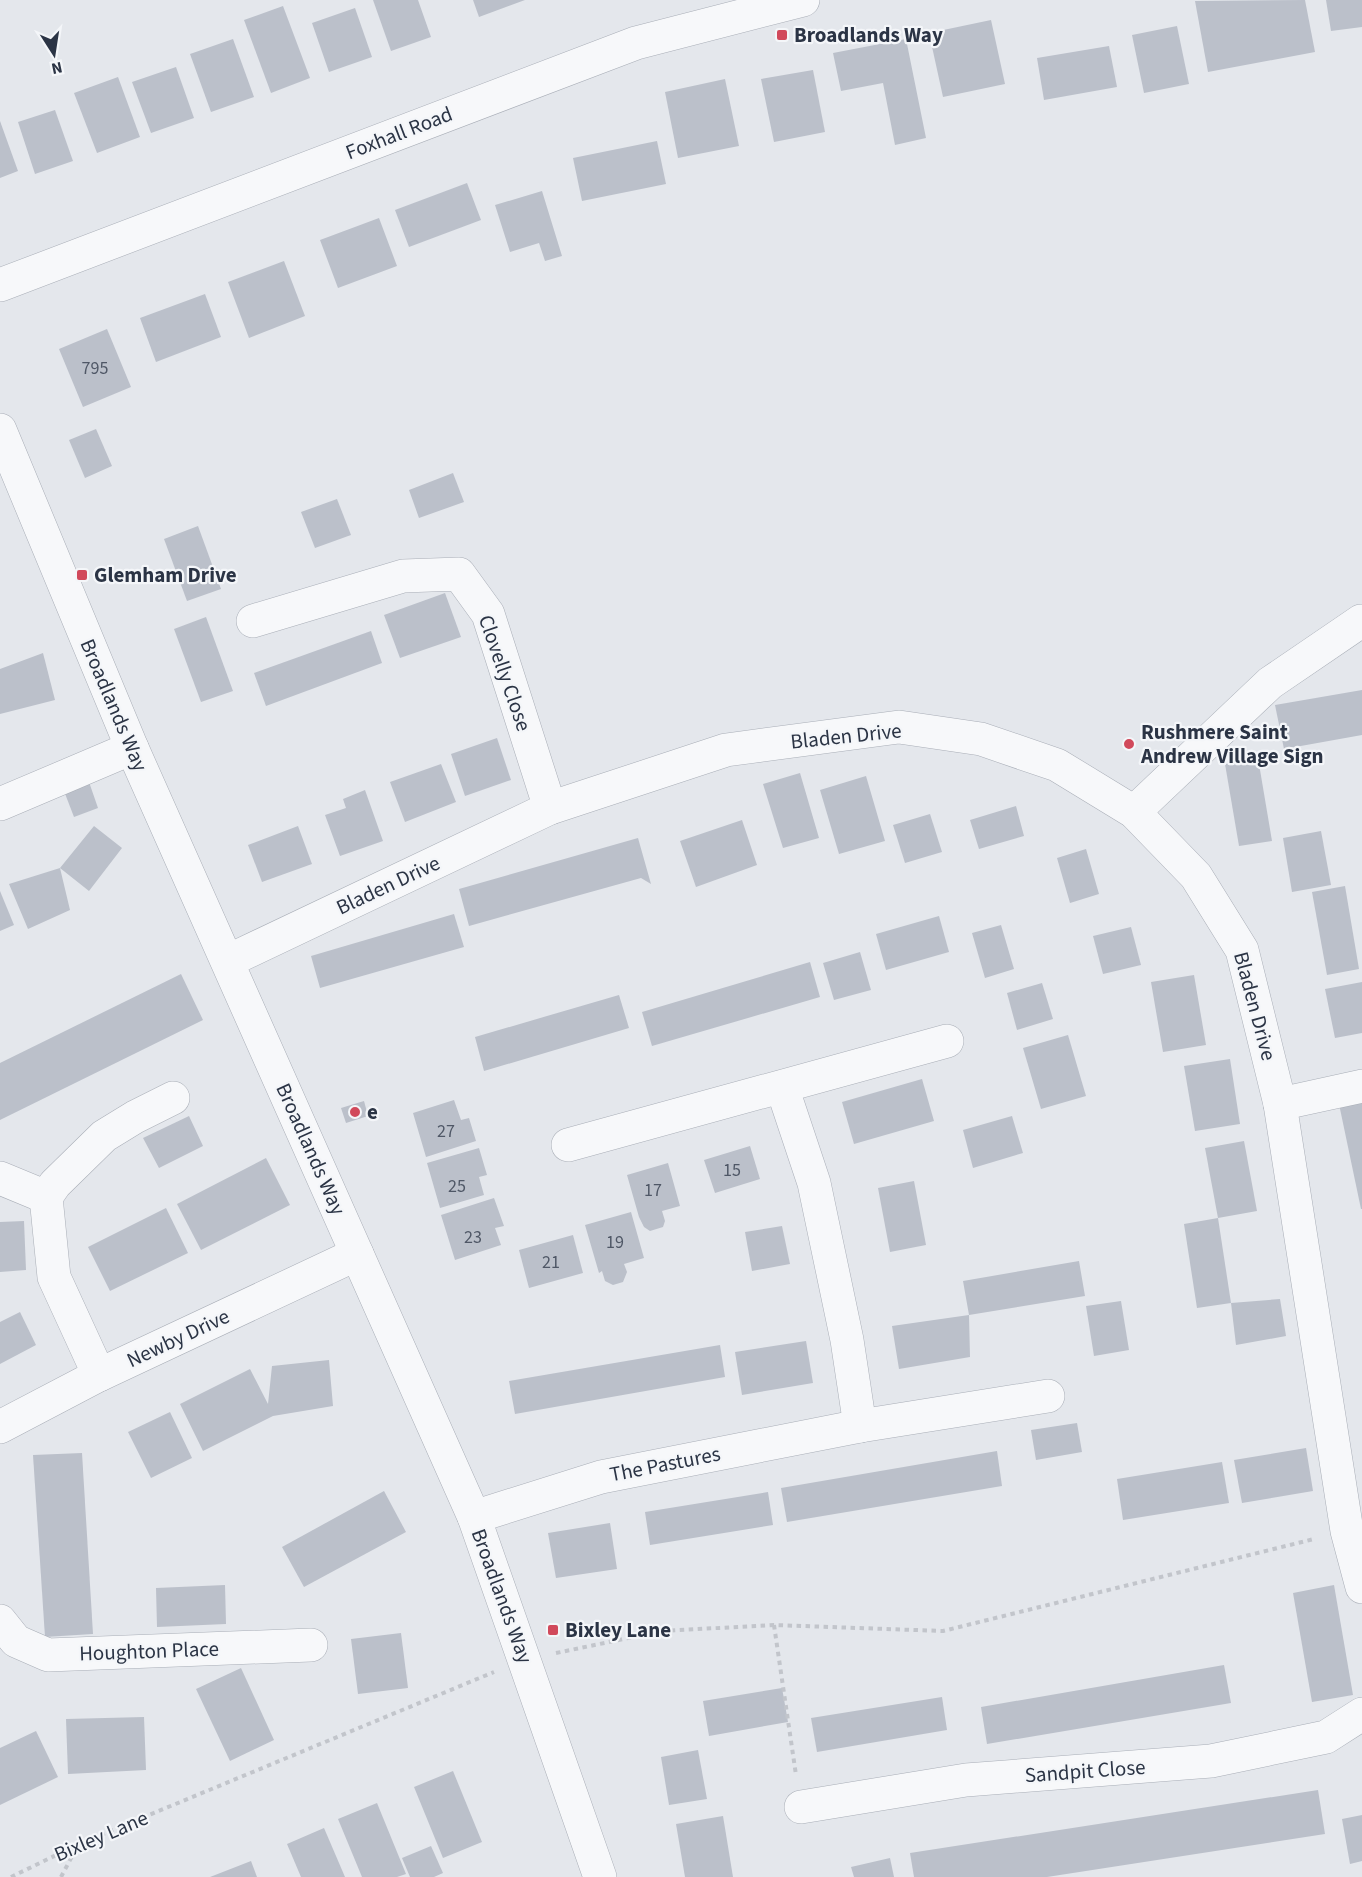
<svg xmlns="http://www.w3.org/2000/svg" width="1362" height="1877" font-family="'Source Sans 3',sans-serif">
	<style>
		.building { fill: #bbc0ca }
		.lines { fill: none; stroke-linecap: round; stroke-linejoin: round }
		.minor-casing { stroke: #a9aeb7; stroke-width: 34 }
		.tertiary-casing { stroke: #a9aeb7; stroke-width: 34 }
		.path { stroke: #c2c5cb; stroke-width: 4; stroke-dasharray: 4.5 4.5; stroke-linecap: butt }
		.minor { stroke: #f7f8fa; stroke-width: 33 }
		.tertiary { stroke: #f7f8fa; stroke-width: 33 }
		.poi-dot { fill: #d1495b; stroke: #f4f6f9; stroke-width: 2 }
		.labels { text-anchor: middle; stroke-width: 4.5; stroke-linejoin: round; paint-order: stroke }
		.number-label { font-size: 18px; fill: #4f5766 }
		.poi-label { font-size: 21px; font-weight: bold; fill: #2b3445; stroke: #f4f6f9; text-anchor: start }
		.street-label { font-size: 21px; fill: #2b3445; stroke: #f4f6f9 }
	</style>
	<rect width="100%" height="100%" fill="#e4e7ec"/>
	<!-- building -->
	<g class="building">
		<polygon points="373,0 418,0 431,37 391,51"/>
		<polygon points="473,0 525,0 479,17"/>
		<polygon points="1305,0 1315,52 1208,72 1195,1"/>
		<polygon points="1326,0 1362,0 1362,27 1331,31"/>
		<polygon points="283,6 310,78 271,93 244,20"/>
		<polygon points="355,8 372,57 329,72 312,23"/>
		<polygon points="991,20 1005,84 943,97 929,33"/>
		<polygon points="1177,26 1189,84 1144,93 1132,35"/>
		<polygon points="233,39 254,97 211,112 190,54"/>
		<polygon points="906,39 926,138 895,145 883,83 841,91 833,53"/>
		<polygon points="1109,46 1117,87 1044,100 1037,58"/>
		<polygon points="176,67 194,118 151,133 132,82"/>
		<polygon points="813,70 825,132 774,142 761,79"/>
		<polygon points="118,77 140,137 97,153 74,93"/>
		<polygon points="725,79 739,146 678,158 665,92"/>
		<polygon points="55,110 73,161 35,174 18,122"/>
		<polygon points="0,121 18,171 0,178"/>
		<polygon points="657,141 666,184 582,201 573,158"/>
		<polygon points="467,183 481,220 409,247 395,210"/>
		<polygon points="542,191 562,256 545,261 539,243 510,252 495,205"/>
		<polygon points="379,218 397,266 338,288 320,240"/>
		<polygon points="284,261 305,316 249,338 228,282"/>
		<polygon points="205,294 221,337 156,362 140,318"/>
		<polygon points="107,329 131,387 83,407 59,349"/>
		<polygon points="96,429 112,466 85,478 69,440"/>
		<polygon points="453,473 464,502 419,518 409,490"/>
		<polygon points="337,499 351,535 315,548 301,512"/>
		<polygon points="198,526 221,589 187,601 164,539"/>
		<polygon points="445,593 461,637 400,658 384,615"/>
		<polygon points="206,617 233,691 201,702 174,629"/>
		<polygon points="371,631 382,663 266,706 254,673"/>
		<polygon points="43,653 55,700 0,714 0,669"/>
		<polygon points="1362,690 1362,735 1284,749 1275,705"/>
		<polygon points="497,738 511,780 465,796 451,754"/>
		<polygon points="1258,758 1272,841 1239,846 1225,764"/>
		<polygon points="441,764 456,802 405,822 390,782"/>
		<polygon points="800,773 819,838 783,848 763,784"/>
		<polygon points="866,776 885,841 839,854 820,790"/>
		<polygon points="89,782 98,808 74,817 64,791"/>
		<polygon points="365,790 383,841 340,856 325,815 346,808 343,799"/>
		<polygon points="1016,806 1024,836 979,849 970,820"/>
		<polygon points="930,814 942,852 905,863 893,825"/>
		<polygon points="742,820 757,865 696,887 680,841"/>
		<polygon points="94,826 122,848 89,891 60,868 70,910 28,929 9,884 60,868"/>
		<polygon points="298,826 312,864 262,882 248,845"/>
		<polygon points="1321,831 1331,885 1292,892 1283,838"/>
		<polygon points="638,838 651,884 641,878 469,926 459,889"/>
		<polygon points="1086,849 1099,894 1070,903 1057,858"/>
		<polygon points="1345,886 1359,969 1327,975 1312,892"/>
		<polygon points="0,891 14,925 0,931"/>
		<polygon points="454,914 464,947 320,988 311,956"/>
		<polygon points="939,916 949,952 886,970 876,934"/>
		<polygon points="1001,925 1014,969 985,978 972,933"/>
		<polygon points="1131,927 1141,965 1103,974 1093,936"/>
		<polygon points="860,952 871,990 834,1000 823,963"/>
		<polygon points="810,962 820,997 652,1046 642,1012"/>
		<polygon points="181,974 203,1020 0,1120 0,1063"/>
		<polygon points="1194,975 1206,1045 1163,1052 1151,982"/>
		<polygon points="1362,982 1362,1033 1335,1038 1325,989"/>
		<polygon points="1042,983 1053,1019 1017,1030 1007,993"/>
		<polygon points="619,995 629,1028 484,1071 475,1037"/>
		<polygon points="1068,1035 1086,1096 1041,1109 1023,1048"/>
		<polygon points="1230,1059 1240,1124 1195,1131 1184,1066"/>
		<polygon points="922,1079 934,1121 854,1144 842,1102"/>
		<polygon points="454,1100 461,1120 469,1118 476,1141 426,1157 413,1113"/>
		<polygon points="1362,1100 1362,1209 1361,1209 1339,1104"/>
		<polygon points="364,1101 368,1116 346,1123 341,1108"/>
		<polygon points="189,1116 203,1146 159,1168 143,1138"/>
		<polygon points="1012,1116 1023,1153 973,1168 963,1130"/>
		<polygon points="1244,1141 1257,1211 1218,1218 1205,1148"/>
		<polygon points="750,1146 760,1179 715,1193 704,1160"/>
		<polygon points="479,1148 487,1175 479,1177 484,1195 440,1208 427,1163"/>
		<polygon points="266,1158 290,1205 201,1250 177,1204"/>
		<polygon points="668,1163 680,1206 662,1211 665,1221 663,1227 650,1231 644,1227 639,1217 627,1175"/>
		<polygon points="914,1181 926,1245 890,1252 878,1188"/>
		<polygon points="494,1198 504,1226 495,1228 501,1245 455,1260 441,1215"/>
		<polygon points="166,1208 188,1253 110,1291 88,1247"/>
		<polygon points="631,1212 644,1258 624,1264 627,1272 623,1282 613,1285 605,1281 602,1271 599,1273 585,1225"/>
		<polygon points="1218,1218 1231,1303 1197,1308 1184,1224"/>
		<polygon points="24,1221 26,1270 0,1272 0,1222"/>
		<polygon points="782,1226 790,1264 752,1271 745,1232"/>
		<polygon points="573,1235 583,1273 529,1288 519,1250"/>
		<polygon points="1079,1261 1085,1296 969,1315 970,1357 899,1369 892,1326 969,1315 963,1281"/>
		<polygon points="1280,1299 1286,1336 1236,1345 1231,1303"/>
		<polygon points="1121,1301 1129,1350 1094,1356 1086,1306"/>
		<polygon points="20,1312 36,1345 0,1364 0,1322"/>
		<polygon points="806,1341 813,1383 742,1395 735,1352"/>
		<polygon points="720,1345 725,1377 515,1414 509,1381"/>
		<polygon points="329,1360 333,1406 273,1416 203,1451 180,1404 250,1369 268,1404 272,1366"/>
		<polygon points="170,1412 192,1458 151,1478 128,1432"/>
		<polygon points="1077,1423 1082,1452 1036,1460 1031,1430"/>
		<polygon points="1306,1448 1313,1491 1242,1503 1234,1460"/>
		<polygon points="997,1451 1002,1486 787,1522 781,1488"/>
		<polygon points="82,1453 93,1634 45,1637 33,1455"/>
		<polygon points="1222,1462 1229,1503 1123,1520 1117,1479"/>
		<polygon points="384,1491 406,1532 304,1587 282,1547"/>
		<polygon points="768,1492 773,1525 650,1545 645,1512"/>
		<polygon points="610,1523 617,1569 556,1578 548,1533"/>
		<polygon points="225,1585 226,1624 157,1627 156,1588"/>
		<polygon points="1334,1585 1353,1695 1312,1702 1293,1593"/>
		<polygon points="401,1633 408,1688 358,1694 351,1639"/>
		<polygon points="1224,1665 1231,1703 987,1744 981,1707"/>
		<polygon points="241,1668 274,1740 230,1761 196,1689"/>
		<polygon points="782,1688 788,1722 709,1736 703,1701"/>
		<polygon points="942,1697 947,1730 817,1752 811,1718"/>
		<polygon points="144,1717 146,1770 68,1774 66,1719"/>
		<polygon points="36,1731 58,1777 0,1805 0,1748"/>
		<polygon points="698,1750 707,1799 669,1805 661,1757"/>
		<polygon points="453,1771 482,1842 443,1858 414,1787"/>
		<polygon points="1318,1790 1325,1834 1047,1877 914,1877 910,1853"/>
		<polygon points="377,1803 406,1874 397,1877 362,1877 338,1819"/>
		<polygon points="1362,1815 1362,1861 1350,1864 1342,1819"/>
		<polygon points="723,1816 733,1877 685,1877 676,1824"/>
		<polygon points="324,1828 345,1877 301,1877 287,1844"/>
		<polygon points="431,1846 443,1873 434,1877 410,1877 402,1858"/>
		<polygon points="890,1858 894,1877 854,1877 851,1867"/>
		<polygon points="251,1861 257,1877 210,1877"/>
	</g>
	<g class="lines">
		<!-- minor casing -->
		<g class="minor-casing">
			<g id="minor">
				<polyline points="0,430 132,748 474,1517 600,1877"/>
				<polyline points="253,621 403,576 459,574 488,614 550,808"/>
				<polyline points="0,804 132,748"/>
				<polyline points="1134,812 1270,683 1361,621"/>
				<polyline points="228,961 550,808 726,750 899,727 981,739 1057,765 1134,812 1196,876 1242,950 1280,1104 1347,1531 1362,1587"/>
				<polyline points="782,1087 814,1183 847,1340 860,1426"/>
				<polyline points="1280,1104 1362,1086"/>
				<polyline points="568,1145 947,1041"/>
				<polyline points="0,1178 46,1197"/>
				<polyline points="99,1375 54,1277 46,1197 55,1184 104,1136 135,1117 173,1098"/>
				<polyline points="0,1427 99,1375 357,1254"/>
				<polyline points="474,1517 601,1477 860,1426 1048,1396"/>
				<polyline points="0,1621 16,1641 48,1655 311,1645"/>
				<polyline points="801,1807 966,1780 1211,1761 1326,1737 1362,1714"/>
			</g>
		</g>
		<!-- tertiary casing -->
		<g class="tertiary-casing">
			<polyline id="tertiary" points="0,285 636,43 803,0"/>
		</g>
		<!-- path -->
		<g class="path">
			<polyline points="774,1625 796,1775"/>
			<polyline points="556,1653 662,1631 774,1625 943,1631 1314,1539"/>
			<polyline points="11,1877 79,1844 494,1672"/>
			<polyline points="61,1877 78,1845"/>
		</g>
		<!-- minor -->
		<use href="#minor" class="minor"/>
		<!-- tertiary -->
		<use href="#tertiary" class="tertiary"/>
	</g>
	<!-- markers -->
	<g class="poi-dot">
		<rect x="776" y="29" width="12" height="12" rx="3"/>
		<rect x="76" y="569" width="12" height="12" rx="3"/>
		<circle cx="1129" cy="744" r="6"/>
		<circle cx="355" cy="1112" r="6"/>
		<rect x="547" y="1624" width="12" height="12" rx="3"/>
	</g>
	<g class="labels">
		<!-- number labels -->
		<g class="number-label">
			<text x="95" y="374">795</text>
			<text x="446" y="1137">27</text>
			<text x="732" y="1176">15</text>
			<text x="457" y="1192">25</text>
			<text x="653" y="1196">17</text>
			<text x="473" y="1243">23</text>
			<text x="615" y="1248">19</text>
			<text x="551" y="1268">21</text>
		</g>
		<!-- poi labels -->
		<g class="poi-label">
			<text x="794" y="42">Broadlands Way</text>
			<text x="94" y="582">Glemham Drive</text>
			<text x="1141" y="739">Rushmere Saint<tspan x="1141" dy="24">Andrew Village Sign</tspan></text>
			<text x="367" y="1119">e</text>
			<text x="565" y="1637">Bixley Lane</text>
		</g>
		<!-- street labels -->
		<g class="street-label">
			<text transform="translate(399 133) rotate(-21)" y="7">Foxhall Road</text>
			<text transform="translate(505 673) rotate(71)" y="7">Clovelly Close</text>
			<text transform="translate(114 705) rotate(67)" y="7">Broadlands Way</text>
			<text transform="translate(846 736) rotate(-6)" y="7">Bladen Drive</text>
			<text transform="translate(388 885) rotate(-25)" y="7">Bladen Drive</text>
			<text transform="translate(1255 1006) rotate(75)" y="7">Bladen Drive</text>
			<text transform="translate(311 1149) rotate(66)" y="7">Broadlands Way</text>
			<text transform="translate(178 1338) rotate(-25)" y="7">Newby Drive</text>
			<text transform="translate(665 1464) rotate(-11)" y="7">The Pastures</text>
			<text transform="translate(502 1596) rotate(70)" y="7">Broadlands Way</text>
			<text transform="translate(149 1651) rotate(-2)" y="7">Houghton Place</text>
			<text transform="translate(1085 1771) rotate(-4)" y="7">Sandpit Close</text>
			<text transform="translate(101 1836) rotate(-23)" y="7">Bixley Lane</text>
		</g>
	</g>
	<!-- north arrow -->
	<g transform="translate(54 54) rotate(168)" stroke="#f4f6f9" stroke-width="4.5" paint-order="stroke">
	<path d="M0-4.5L10 22L0 15L-10 22Z" fill="#2b3445"/>
	<text y="-9" font-size="16" font-weight="bold" text-anchor="middle" fill="#2b3445">N</text>
	</g>
</svg>
